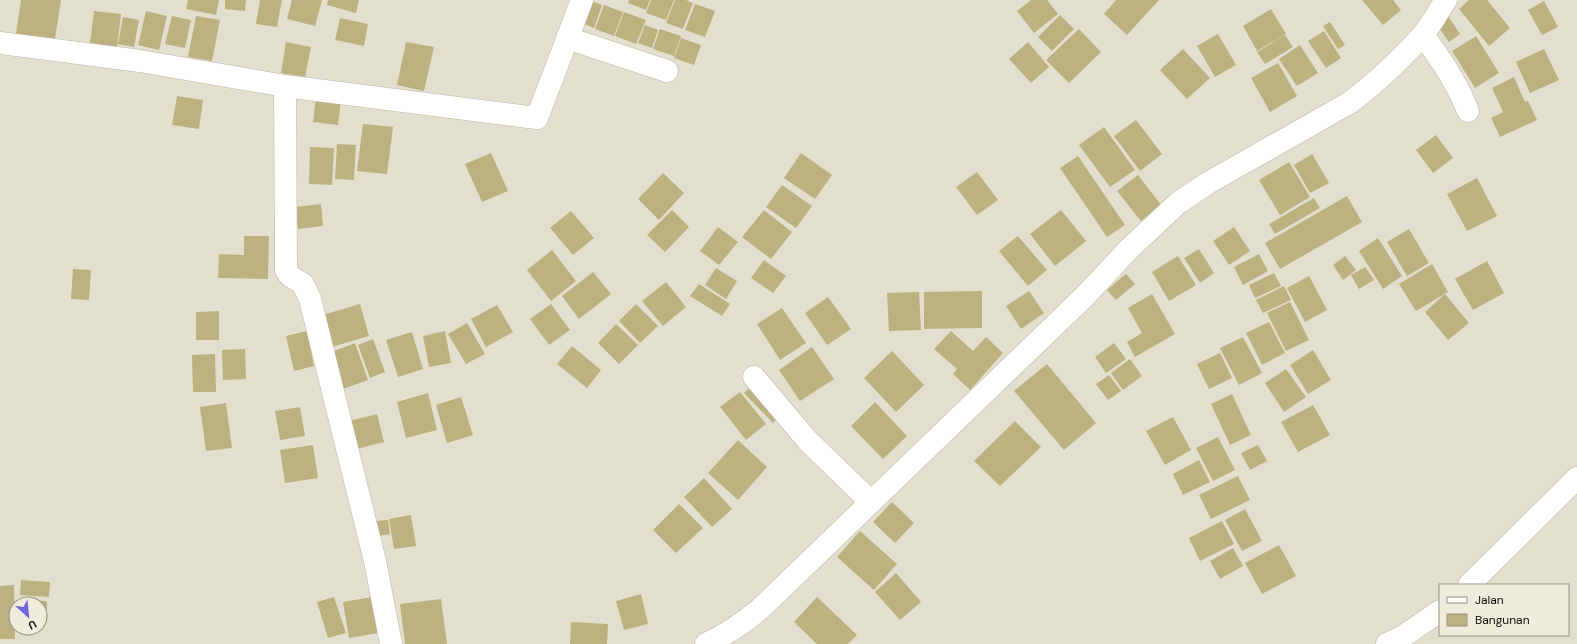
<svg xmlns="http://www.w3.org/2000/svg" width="1577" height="644" font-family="'DM Sans',sans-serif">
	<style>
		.building { fill: #bdb180 }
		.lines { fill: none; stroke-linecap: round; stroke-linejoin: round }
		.minor-casing { stroke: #bbb7a7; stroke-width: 23 }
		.tertiary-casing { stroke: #bbb7a7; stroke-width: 23 }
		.minor { stroke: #fff; stroke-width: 22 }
		.tertiary { stroke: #fff; stroke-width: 22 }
	</style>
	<rect width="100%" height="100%" fill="#e3dfce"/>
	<!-- building -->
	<g class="building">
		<polygon points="21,0 61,0 55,39 16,34"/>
		<polygon points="188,0 219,0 216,15 186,9"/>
		<polygon points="225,0 246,0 245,11 225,9"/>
		<polygon points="260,0 282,0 277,27 256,24"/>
		<polygon points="292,0 322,0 315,26 287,19"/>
		<polygon points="328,0 359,0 356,13 327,5"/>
		<polygon points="589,0 602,5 594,28 575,20"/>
		<polygon points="629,0 650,0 646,10 628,3"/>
		<polygon points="651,0 674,0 666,20 646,13"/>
		<polygon points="675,0 686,0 693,3 683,29 666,23"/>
		<polygon points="1031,0 1047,0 1058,14 1034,33 1017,11"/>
		<polygon points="1116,0 1159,0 1127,35 1104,14"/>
		<polygon points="1362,0 1393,0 1401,10 1383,25"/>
		<polygon points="1469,0 1487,0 1510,28 1489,46 1459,9"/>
		<polygon points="1544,1 1558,27 1542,35 1528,10"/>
		<polygon points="695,4 715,11 705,37 685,30"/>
		<polygon points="604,5 623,12 614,36 595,29"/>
		<polygon points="1271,9 1286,34 1257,51 1243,26"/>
		<polygon points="94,11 121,14 117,47 90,43"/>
		<polygon points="146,11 167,16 159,50 138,45"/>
		<polygon points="624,12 646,20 636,44 615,36"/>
		<polygon points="1446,13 1460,34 1449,42 1434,21"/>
		<polygon points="1060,15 1074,29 1052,51 1038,37"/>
		<polygon points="172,16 191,20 185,48 165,44"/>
		<polygon points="196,16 220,20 212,61 188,57"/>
		<polygon points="123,17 139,20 134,47 118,44"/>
		<polygon points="340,18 368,24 364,46 335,40"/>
		<polygon points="1330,22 1345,45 1338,49 1323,26"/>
		<polygon points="645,25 658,30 652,48 638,43"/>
		<polygon points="660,29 681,36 674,56 653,49"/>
		<polygon points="1079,29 1101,52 1069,83 1046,60"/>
		<polygon points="1324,31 1341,58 1326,68 1308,41"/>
		<polygon points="1218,34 1236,65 1215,77 1197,46"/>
		<polygon points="1285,35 1293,47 1265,64 1257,52"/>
		<polygon points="1476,36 1499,73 1475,88 1452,51"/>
		<polygon points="681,38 701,45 694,65 674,58"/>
		<polygon points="286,42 311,47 305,77 281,73"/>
		<polygon points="406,42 434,47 424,91 397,85"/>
		<polygon points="1028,42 1049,67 1031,83 1009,59"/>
		<polygon points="1300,45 1318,73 1297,86 1279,59"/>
		<polygon points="1183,49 1210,78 1187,99 1160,70"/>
		<polygon points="1544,49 1559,80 1530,93 1516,62"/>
		<polygon points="1278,63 1297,96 1270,112 1251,78"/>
		<polygon points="1514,77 1525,102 1528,101 1537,120 1500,137 1491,118 1503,112 1492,88"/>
		<polygon points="177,96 203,100 199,129 172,125"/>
		<polygon points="316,97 341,100 338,125 313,122"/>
		<polygon points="1136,120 1162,154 1140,171 1114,136"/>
		<polygon points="363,124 393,127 387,174 357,171"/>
		<polygon points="1104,127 1135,170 1110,187 1079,145"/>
		<polygon points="1436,135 1453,158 1433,173 1416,150"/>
		<polygon points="337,144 356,145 354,180 335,179"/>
		<polygon points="310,147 334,148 332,185 309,184"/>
		<polygon points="491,153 508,191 482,202 465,164"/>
		<polygon points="801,153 832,175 815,199 784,178"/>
		<polygon points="1312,154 1329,183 1310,193 1294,165"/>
		<polygon points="1078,156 1125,225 1107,237 1060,168"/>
		<polygon points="1289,162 1310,197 1280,215 1259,180"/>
		<polygon points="977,172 998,200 977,215 956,187"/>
		<polygon points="663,173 684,193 659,220 638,199"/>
		<polygon points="1138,175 1161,205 1141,221 1117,191"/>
		<polygon points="1477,178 1497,216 1467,231 1447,194"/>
		<polygon points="782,185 812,206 796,228 766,207"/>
		<polygon points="1347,196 1362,222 1280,269 1265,243"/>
		<polygon points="1314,198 1320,208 1275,234 1269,224"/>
		<polygon points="321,204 323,226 298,229 295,207"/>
		<polygon points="672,210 689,227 665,252 647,235"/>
		<polygon points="764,210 792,232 771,259 742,237"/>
		<polygon points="1061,210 1086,241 1055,266 1030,234"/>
		<polygon points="571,211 594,238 573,255 550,228"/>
		<polygon points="718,227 738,242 719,265 700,251"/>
		<polygon points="1234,227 1250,251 1229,265 1213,241"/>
		<polygon points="1409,229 1429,263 1407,276 1387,242"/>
		<polygon points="244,236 269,236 268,279 218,278 219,254 244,255"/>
		<polygon points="1018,236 1047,270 1028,286 999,251"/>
		<polygon points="1378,238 1402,276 1383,289 1359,251"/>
		<polygon points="1199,249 1214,273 1200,283 1184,258"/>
		<polygon points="552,250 576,281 551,301 527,270"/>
		<polygon points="1259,254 1268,271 1243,285 1234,267"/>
		<polygon points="1178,256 1196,285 1169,301 1152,272"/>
		<polygon points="1345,256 1356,270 1343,280 1333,265"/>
		<polygon points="764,260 786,276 773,293 751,278"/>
		<polygon points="1487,261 1504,293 1473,310 1455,279"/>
		<polygon points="1432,264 1448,292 1416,311 1399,284"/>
		<polygon points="1365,267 1374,280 1359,289 1351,275"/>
		<polygon points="716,268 737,281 726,299 705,285"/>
		<polygon points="73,269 91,270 89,300 71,299"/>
		<polygon points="593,272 611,294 579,319 562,296"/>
		<polygon points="1274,273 1281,286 1255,298 1249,285"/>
		<polygon points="1126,274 1135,284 1116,300 1107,290"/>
		<polygon points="1309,276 1327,310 1305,322 1287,288"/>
		<polygon points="666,282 686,307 663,326 642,301"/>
		<polygon points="699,284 730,304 722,316 690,296"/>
		<polygon points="1284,286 1291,300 1263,313 1256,300"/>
		<polygon points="982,291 982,328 924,329 924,292"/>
		<polygon points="1029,291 1044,313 1021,329 1006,306"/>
		<polygon points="919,292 921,330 889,331 887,293"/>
		<polygon points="1152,294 1175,334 1135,357 1127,342 1142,333 1128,308"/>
		<polygon points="1445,294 1469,323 1448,340 1425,312"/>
		<polygon points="828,297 851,329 827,345 805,313"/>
		<polygon points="1290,302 1309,340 1286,351 1267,313"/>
		<polygon points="360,304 369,336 332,347 323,315"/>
		<polygon points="551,304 570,330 549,345 530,319"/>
		<polygon points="636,304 658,326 640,343 619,321"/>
		<polygon points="497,305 513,332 486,347 471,319"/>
		<polygon points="782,308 806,343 780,360 757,324"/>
		<polygon points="219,311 219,340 196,340 196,312"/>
		<polygon points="1269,322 1285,353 1262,365 1246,333"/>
		<polygon points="467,323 485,354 466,364 448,334"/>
		<polygon points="616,324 638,345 619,364 598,343"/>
		<polygon points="307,331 314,366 294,371 286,336"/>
		<polygon points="445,331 451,363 429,367 423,336"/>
		<polygon points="951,331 973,351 986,337 1003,353 970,390 953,374 957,369 934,349"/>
		<polygon points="412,332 423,369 398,377 386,340"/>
		<polygon points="1243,337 1262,373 1239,385 1220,348"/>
		<polygon points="373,339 385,372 370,378 358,345"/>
		<polygon points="355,343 368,380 343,389 331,352"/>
		<polygon points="1114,343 1126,359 1106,373 1095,357"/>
		<polygon points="572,346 601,370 587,388 557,364"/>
		<polygon points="812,347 834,379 800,401 779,370"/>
		<polygon points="245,349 246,379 223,380 222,350"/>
		<polygon points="1313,350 1331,380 1308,394 1290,365"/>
		<polygon points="892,351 924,385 896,412 864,378"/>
		<polygon points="1220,353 1232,378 1209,389 1197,364"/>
		<polygon points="215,354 216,392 193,392 192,355"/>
		<polygon points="1130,359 1142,376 1123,390 1111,373"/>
		<polygon points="1047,364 1096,423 1064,450 1014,391"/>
		<polygon points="1286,369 1306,397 1284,412 1265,383"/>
		<polygon points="1109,375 1121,391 1108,400 1096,384"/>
		<polygon points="758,379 788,409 773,423 744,393"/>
		<polygon points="740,392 766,424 746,440 720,407"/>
		<polygon points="428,393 437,430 406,438 397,402"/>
		<polygon points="1232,394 1251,435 1230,445 1211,404"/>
		<polygon points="461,397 473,435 447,443 436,405"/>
		<polygon points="875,402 907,436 883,459 851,426"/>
		<polygon points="226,403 232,448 206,451 200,407"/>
		<polygon points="1313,405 1330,435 1298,452 1281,422"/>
		<polygon points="300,407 305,436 280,440 275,411"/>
		<polygon points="377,414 384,442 356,449 349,421"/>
		<polygon points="1173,417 1191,450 1165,465 1146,431"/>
		<polygon points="1015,421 1041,447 1000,486 974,461"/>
		<polygon points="1218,437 1235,470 1213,481 1196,448"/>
		<polygon points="738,440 767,467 738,500 708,473"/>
		<polygon points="313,445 318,478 285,483 280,450"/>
		<polygon points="1258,445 1267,461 1250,470 1241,453"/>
		<polygon points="1199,460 1210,482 1183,495 1173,474"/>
		<polygon points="1238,476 1250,500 1211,519 1199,495"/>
		<polygon points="704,478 732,509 712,527 684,497"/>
		<polygon points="892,502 914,523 895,543 873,522"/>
		<polygon points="679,504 703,528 676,553 653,530"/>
		<polygon points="1245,509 1262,541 1242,551 1225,520"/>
		<polygon points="411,515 416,546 394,549 389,519"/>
		<polygon points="388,520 390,534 378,536 376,521"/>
		<polygon points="1222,521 1234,544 1200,561 1189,538"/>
		<polygon points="860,531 897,564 874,590 837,557"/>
		<polygon points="1279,545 1296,576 1262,594 1245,563"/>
		<polygon points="1233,548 1243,566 1220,579 1210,561"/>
		<polygon points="896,573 921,602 900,620 875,592"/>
		<polygon points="21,580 50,582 49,597 20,595"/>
		<polygon points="14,585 15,639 0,639 0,586"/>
		<polygon points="641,594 648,624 624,630 616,601"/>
		<polygon points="334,597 346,633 328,638 317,602"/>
		<polygon points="372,597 378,633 349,638 343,602"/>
		<polygon points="817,597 857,635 848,644 817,644 794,622"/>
		<polygon points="441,599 447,644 405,644 400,604"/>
		<polygon points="16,600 47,601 47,622 40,622 40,604 16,604"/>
		<polygon points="571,622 608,624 607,644 570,644"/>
	</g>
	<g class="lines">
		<!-- minor casing -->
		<g class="minor-casing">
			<g id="minor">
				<path d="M1423 35C1441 60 1456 81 1468 111"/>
				<polyline points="567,38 667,71"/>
				<polyline points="0,43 140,61 285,86 286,270 290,276 303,284 310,299 375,561 391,644"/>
				<polyline points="285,86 537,118 582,0"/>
				<polyline points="754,377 808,441 871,502"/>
				<polyline points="1469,585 1577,478"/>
				<polyline points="1387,644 1402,637 1440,611"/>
			</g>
		</g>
		<!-- tertiary casing -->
		<g class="tertiary-casing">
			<path id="tertiary" d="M706 644C726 635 743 623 760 609L1085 296 1129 249 1178 203 1208 183 1349 103C1375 84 1400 60 1422 36 1431 25 1438 12 1446 0"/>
		</g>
		<!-- minor -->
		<use href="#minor" class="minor"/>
		<!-- tertiary -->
		<use href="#tertiary" class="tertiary"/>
	</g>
	<!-- legend -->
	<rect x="1439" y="584" width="130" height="52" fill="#f0ecdb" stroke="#969286"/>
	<rect x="1447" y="597" width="20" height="6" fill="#ffffff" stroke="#969286"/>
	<text x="1475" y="604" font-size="12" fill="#0e0c07">Jalan</text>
	<rect x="1447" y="614" width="20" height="12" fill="#bdb180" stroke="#969286"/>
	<text x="1475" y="624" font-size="12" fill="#0e0c07">Bangunan</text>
	<!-- north arrow -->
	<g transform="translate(28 616) rotate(153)"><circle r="19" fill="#f0ecdb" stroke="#969286"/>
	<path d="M0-3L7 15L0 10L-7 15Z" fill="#7265df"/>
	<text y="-6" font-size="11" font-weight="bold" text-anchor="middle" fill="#0e0c07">U</text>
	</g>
</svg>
